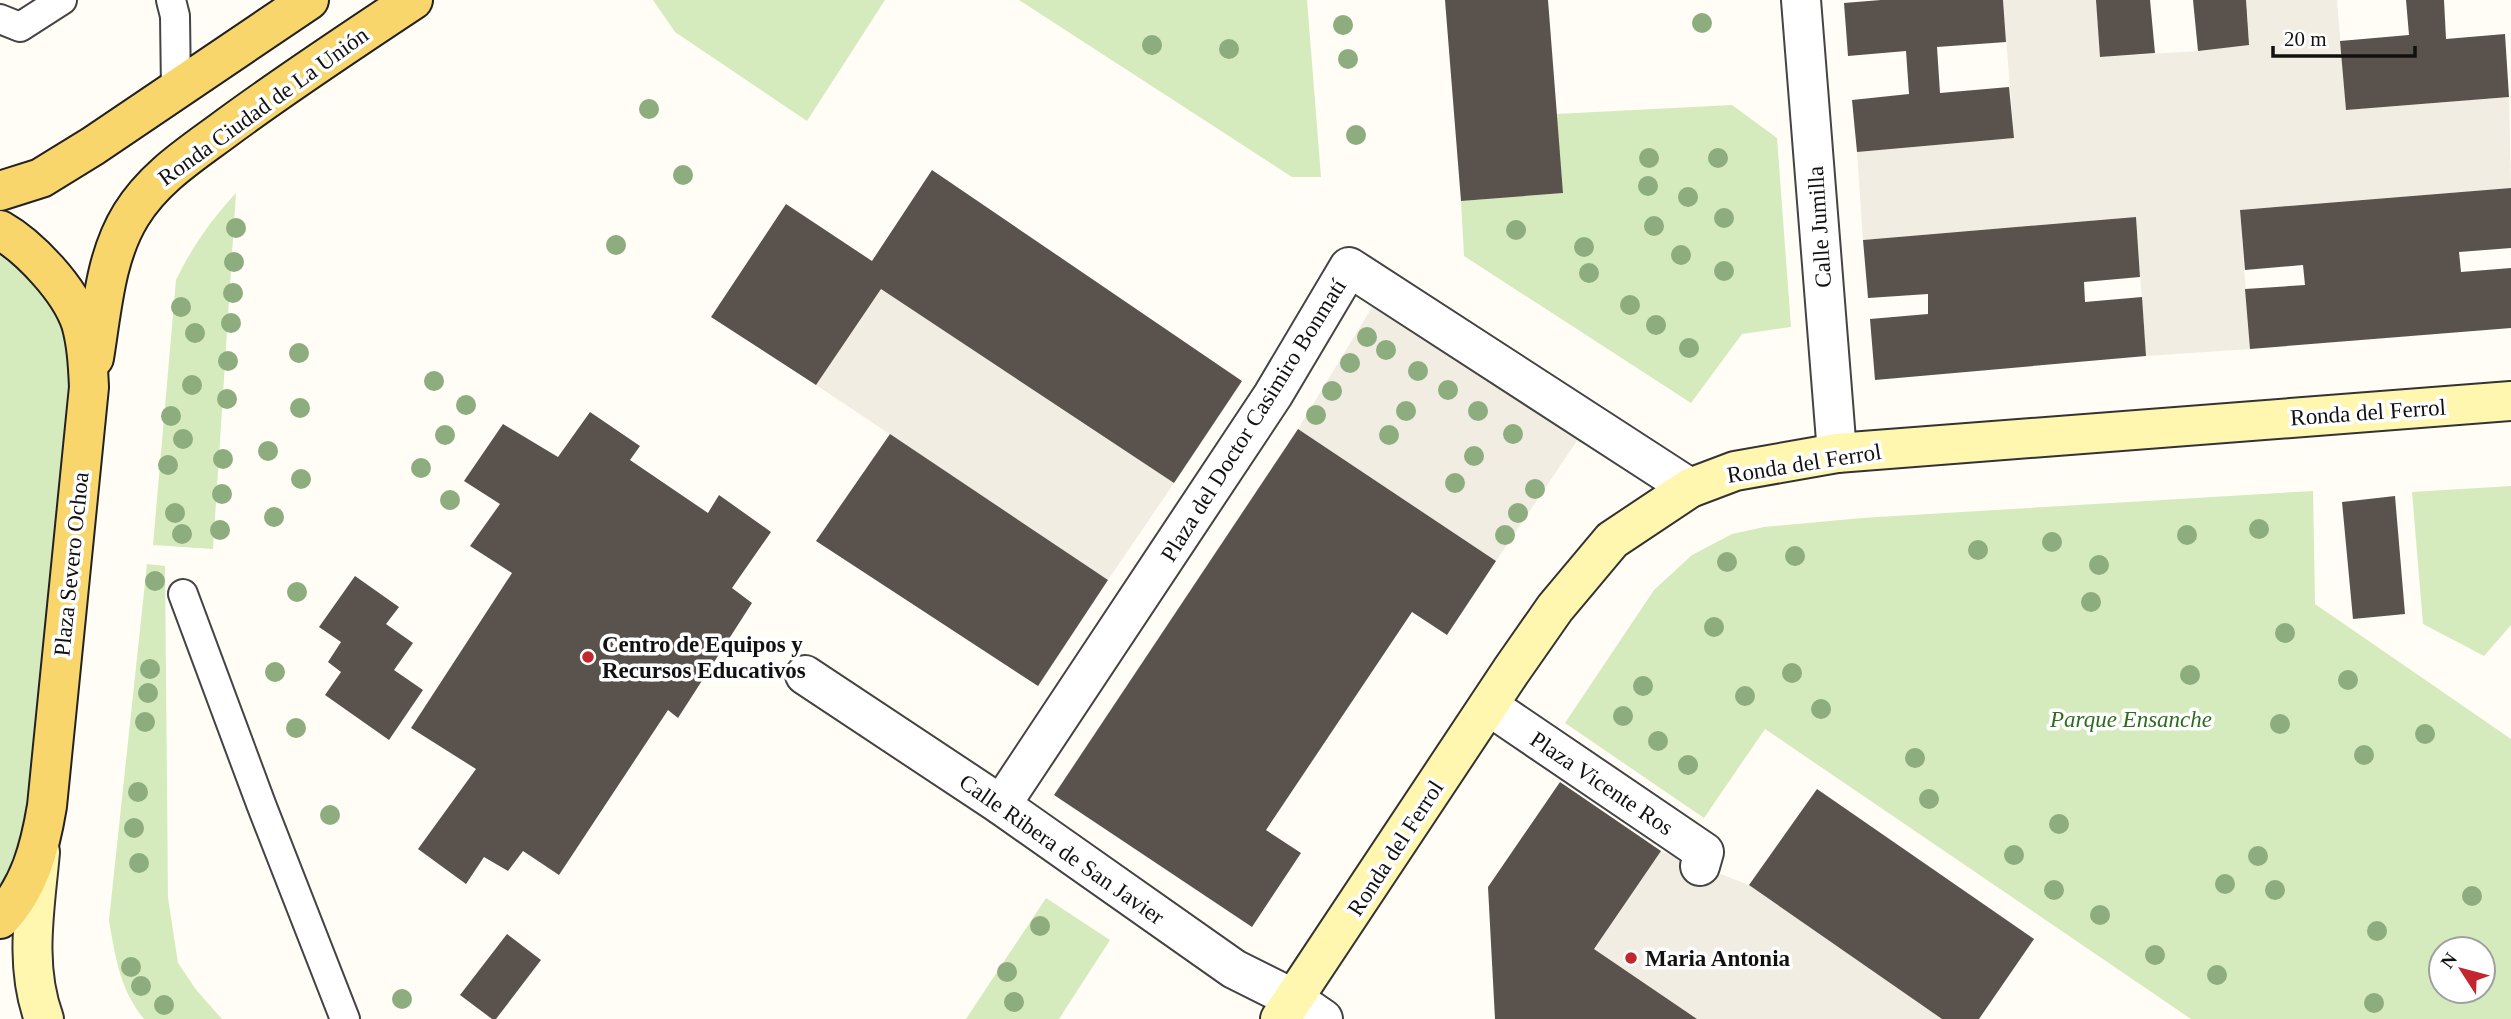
<svg xmlns="http://www.w3.org/2000/svg" width="2511" height="1019" font-family="Georgia,serif">
	<style>
		.green { fill: #d5ebbd; fill-rule: evenodd }
		.plaza { fill: #f1ede2 }
		.building { fill: #5a524d }
		.lines { fill: none; stroke-linecap: round; stroke-linejoin: round }
		.lane-casing { stroke: #444; stroke-width: 32 }
		.street-casing { stroke: #444; stroke-width: 42 }
		.secondary-casing { stroke: #333; stroke-width: 42 }
		.primary-casing { stroke: #222; stroke-width: 42 }
		.lane { stroke: #fff; stroke-width: 28 }
		.street { stroke: #fff; stroke-width: 38 }
		.secondary { stroke: #fff6b0; stroke-width: 38 }
		.primary { stroke: #f9d66b; stroke-width: 38 }
		.tree { fill: #8dad7f }
		.poi-dot { fill: #c4262e; stroke: #fff; stroke-width: 2.5 }
		.labels { text-anchor: middle; stroke-width: 7; stroke-linejoin: round; paint-order: stroke }
		.street-label { font-size: 23px; fill: #111; stroke: #fff }
		.poi-label { font-size: 23px; font-weight: bold; fill: #111; stroke: #fff; text-anchor: start }
		.park-label { font-size: 23px; font-style: italic; fill: #2f6b1f; stroke: #fff }
	</style>
	<rect width="100%" height="100%" fill="#fffdf5"/>
	<!-- green -->
	<g class="green">
		<polygon points="653,0 885,0 807,121 675,32"/>
		<polygon points="1019,0 1307,0 1321,177 1292,177"/>
		<polygon points="1732,105 1777,138 1791,327 1742,334 1691,403 1464,256 1461,201 1563,193 1556,114"/>
		<path d="M236 193 213 549 153 545 176 280C192 247 211 220 236 193Z"/>
		<polygon points="0,230 80,321 47,806 0,919"/>
		<polygon points="2511,486 2511,625 2484,656 2423,624 2412,492"/>
		<path d="M2313 491 2315 604 2511 739V1019H2191L1765 729 1704 818 1565 723 1654 590 1692 555 1732 534 1764 527 1862 518ZM2441 949H2483V991H2441Z"/>
		<path d="M147 564 165 566 168 898 178 963 197 991 222 1019H144C120 990 115 956 109 920Z"/>
		<polygon points="1046,898 1110,940 1059,1019 966,1019"/>
	</g>
	<!-- plaza -->
	<g class="plaza">
		<polygon points="2003,0 2096,0 2101,57 2198,51 2246,0 2337,0 2346,110 2509,97 2511,188 2240,210 2250,349 2146,356 2136,217 1863,240 1857,152 2014,138"/>
		<polygon points="881,289 1174,483 1108,580 816,385"/>
		<polygon points="1383,289 1589,423 1496,561 1298,429"/>
		<polygon points="1661,851 1749,885 1942,1019 1697,1019 1594,949"/>
	</g>
	<!-- building -->
	<g class="building">
		<polygon points="1445,0 1548,0 1563,193 1461,201"/>
		<polygon points="1881,0 2003,0 2006,42 1937,47 1940,93 2009,87 2014,138 1857,152 1852,100 1909,94 1906,51 1848,56 1844,3"/>
		<polygon points="2096,0 2150,0 2155,53 2100,57"/>
		<polygon points="2193,0 2246,0 2249,45 2198,51"/>
		<polygon points="2406,0 2444,0 2446,39 2505,34 2509,97 2346,110 2340,41 2409,35"/>
		<polygon points="932,170 1242,381 1174,483 881,289 816,385 711,317 786,204 872,261"/>
		<polygon points="2511,188 2511,248 2459,252 2461,272 2511,268 2511,328 2250,349 2245,289 2305,285 2303,265 2245,270 2240,210"/>
		<polygon points="2136,217 2140,277 2084,282 2085,302 2142,297 2146,356 1875,380 1870,319 1928,314 1928,294 1868,298 1863,240"/>
		<polygon points="590,412 640,446 630,460 708,513 719,495 771,532 732,588 752,603 678,718 668,710 559,875 523,851 508,871 484,857 466,884 418,849 476,769 411,728 512,573 470,546 500,504 464,481 503,424 558,457"/>
		<polygon points="1298,429 1496,561 1447,635 1412,612 1266,830 1301,853 1252,927 1054,795"/>
		<polygon points="890,434 1108,580 1038,686 816,541"/>
		<polygon points="2395,496 2405,614 2353,619 2342,502"/>
		<polygon points="355,576 399,607 386,624 413,643 394,670 423,690 389,740 325,695 341,672 328,662 341,642 319,627"/>
		<polygon points="1560,782 1661,851 1594,949 1697,1019 1495,1019 1488,887"/>
		<polygon points="1817,789 2034,939 1979,1019 1942,1019 1749,885"/>
		<polygon points="507,934 541,960 496,1019 492,1019 460,995"/>
	</g>
	<g class="lines">
		<!-- lane casing -->
		<g class="lane-casing">
			<g id="lane">
				<polyline points="171,0 175,16 176,90"/>
				<polyline points="0,19 20,27 62,0"/>
				<polyline points="183,594 261,804 345,1019"/>
			</g>
		</g>
		<!-- street casing -->
		<g class="street-casing">
			<g id="street">
				<polyline points="1801,0 1837,453"/>
				<polyline points="805,675 1001,805 1234,969 1294,999 1323,1019"/>
				<polyline points="1489,706 1704,852 1700,866"/>
				<polyline points="1001,805 1273,395 1349,267 1690,488"/>
			</g>
		</g>
		<!-- secondary casing -->
		<g class="secondary-casing">
			<g id="secondary">
				<path d="M40 852C35 908 24 965 44 1019"/>
				<polyline points="1280,1019 1511,671 1555,608 1612,540 1690,488 1735,471 1837,453 2511,401"/>
			</g>
		</g>
		<!-- primary casing -->
		<g class="primary-casing">
			<g id="primary">
				<polyline points="0,191 41,178 93,146 309,0"/>
				<path d="M0 230C30 247 70 290 81 323 87 344 88 366 89 387L47 806C40 848 30 887 0 919"/>
				<path d="M94 358C102 310 105 257 131 215 155 176 193 153 229 126 289 82 351 41 413 0"/>
			</g>
		</g>
		<!-- lane -->
		<use href="#lane" class="lane"/>
		<!-- street -->
		<use href="#street" class="street"/>
		<!-- secondary -->
		<use href="#secondary" class="secondary"/>
		<!-- primary -->
		<use href="#primary" class="primary"/>
	</g>
	<!-- trees -->
	<g class="tree">
		<circle cx="1702" cy="23" r="10"/>
		<circle cx="1343" cy="25" r="10"/>
		<circle cx="1152" cy="45" r="10"/>
		<circle cx="1229" cy="49" r="10"/>
		<circle cx="1348" cy="59" r="10"/>
		<circle cx="649" cy="109" r="10"/>
		<circle cx="1356" cy="135" r="10"/>
		<circle cx="1649" cy="158" r="10"/>
		<circle cx="1718" cy="158" r="10"/>
		<circle cx="683" cy="175" r="10"/>
		<circle cx="1648" cy="186" r="10"/>
		<circle cx="1688" cy="197" r="10"/>
		<circle cx="1724" cy="218" r="10"/>
		<circle cx="1654" cy="226" r="10"/>
		<circle cx="236" cy="228" r="10"/>
		<circle cx="1516" cy="230" r="10"/>
		<circle cx="616" cy="245" r="10"/>
		<circle cx="1584" cy="247" r="10"/>
		<circle cx="1681" cy="255" r="10"/>
		<circle cx="234" cy="262" r="10"/>
		<circle cx="1724" cy="271" r="10"/>
		<circle cx="1589" cy="273" r="10"/>
		<circle cx="233" cy="293" r="10"/>
		<circle cx="1630" cy="305" r="10"/>
		<circle cx="181" cy="307" r="10"/>
		<circle cx="231" cy="323" r="10"/>
		<circle cx="1656" cy="325" r="10"/>
		<circle cx="195" cy="333" r="10"/>
		<circle cx="1367" cy="337" r="10"/>
		<circle cx="1689" cy="348" r="10"/>
		<circle cx="1386" cy="350" r="10"/>
		<circle cx="299" cy="353" r="10"/>
		<circle cx="228" cy="361" r="10"/>
		<circle cx="1350" cy="363" r="10"/>
		<circle cx="1418" cy="371" r="10"/>
		<circle cx="434" cy="381" r="10"/>
		<circle cx="192" cy="385" r="10"/>
		<circle cx="1448" cy="390" r="10"/>
		<circle cx="1332" cy="391" r="10"/>
		<circle cx="227" cy="399" r="10"/>
		<circle cx="466" cy="405" r="10"/>
		<circle cx="300" cy="408" r="10"/>
		<circle cx="1406" cy="411" r="10"/>
		<circle cx="1478" cy="411" r="10"/>
		<circle cx="1316" cy="415" r="10"/>
		<circle cx="171" cy="416" r="10"/>
		<circle cx="1513" cy="434" r="10"/>
		<circle cx="445" cy="435" r="10"/>
		<circle cx="1389" cy="435" r="10"/>
		<circle cx="183" cy="439" r="10"/>
		<circle cx="268" cy="451" r="10"/>
		<circle cx="1474" cy="456" r="10"/>
		<circle cx="223" cy="459" r="10"/>
		<circle cx="168" cy="465" r="10"/>
		<circle cx="421" cy="468" r="10"/>
		<circle cx="301" cy="479" r="10"/>
		<circle cx="1455" cy="483" r="10"/>
		<circle cx="1535" cy="489" r="10"/>
		<circle cx="222" cy="494" r="10"/>
		<circle cx="450" cy="500" r="10"/>
		<circle cx="175" cy="513" r="10"/>
		<circle cx="1518" cy="513" r="10"/>
		<circle cx="274" cy="517" r="10"/>
		<circle cx="2259" cy="529" r="10"/>
		<circle cx="220" cy="530" r="10"/>
		<circle cx="182" cy="534" r="10"/>
		<circle cx="1505" cy="535" r="10"/>
		<circle cx="2187" cy="535" r="10"/>
		<circle cx="2052" cy="542" r="10"/>
		<circle cx="1978" cy="550" r="10"/>
		<circle cx="1795" cy="556" r="10"/>
		<circle cx="1727" cy="562" r="10"/>
		<circle cx="2099" cy="565" r="10"/>
		<circle cx="155" cy="581" r="10"/>
		<circle cx="297" cy="592" r="10"/>
		<circle cx="2091" cy="602" r="10"/>
		<circle cx="1714" cy="627" r="10"/>
		<circle cx="2285" cy="633" r="10"/>
		<circle cx="150" cy="669" r="10"/>
		<circle cx="275" cy="672" r="10"/>
		<circle cx="1792" cy="673" r="10"/>
		<circle cx="2190" cy="675" r="10"/>
		<circle cx="2348" cy="680" r="10"/>
		<circle cx="1643" cy="686" r="10"/>
		<circle cx="148" cy="693" r="10"/>
		<circle cx="1745" cy="696" r="10"/>
		<circle cx="1821" cy="709" r="10"/>
		<circle cx="1623" cy="716" r="10"/>
		<circle cx="145" cy="722" r="10"/>
		<circle cx="2280" cy="724" r="10"/>
		<circle cx="296" cy="728" r="10"/>
		<circle cx="2425" cy="734" r="10"/>
		<circle cx="1658" cy="741" r="10"/>
		<circle cx="2364" cy="755" r="10"/>
		<circle cx="1915" cy="758" r="10"/>
		<circle cx="1688" cy="765" r="10"/>
		<circle cx="138" cy="792" r="10"/>
		<circle cx="1929" cy="799" r="10"/>
		<circle cx="330" cy="815" r="10"/>
		<circle cx="2059" cy="824" r="10"/>
		<circle cx="134" cy="828" r="10"/>
		<circle cx="2014" cy="855" r="10"/>
		<circle cx="2258" cy="856" r="10"/>
		<circle cx="139" cy="863" r="10"/>
		<circle cx="2225" cy="884" r="10"/>
		<circle cx="2054" cy="890" r="10"/>
		<circle cx="2275" cy="890" r="10"/>
		<circle cx="2472" cy="896" r="10"/>
		<circle cx="2100" cy="915" r="10"/>
		<circle cx="1040" cy="926" r="10"/>
		<circle cx="2377" cy="931" r="10"/>
		<circle cx="2155" cy="955" r="10"/>
		<circle cx="131" cy="967" r="10"/>
		<circle cx="1007" cy="972" r="10"/>
		<circle cx="2217" cy="975" r="10"/>
		<circle cx="141" cy="986" r="10"/>
		<circle cx="402" cy="999" r="10"/>
		<circle cx="1014" cy="1002" r="10"/>
		<circle cx="2374" cy="1003" r="10"/>
		<circle cx="164" cy="1005" r="10"/>
	</g>
	<!-- markers -->
	<g class="poi-dot">
		<circle cx="588" cy="657" r="7"/>
		<circle cx="1631" cy="958" r="7"/>
	</g>
	<g class="labels">
		<!-- street labels -->
		<g class="street-label">
			<text transform="translate(263 106) rotate(-36)" y="8">Ronda Ciudad de La Unión</text>
			<text transform="translate(1819 227) rotate(-94)" y="8">Calle Jumilla</text>
			<text transform="translate(2368 412) rotate(-4)" y="8">Ronda del Ferrol</text>
			<text transform="translate(1253 420) rotate(-58)" y="8">Plaza del Doctor Casimiro Bonmatí</text>
			<text transform="translate(1804 463) rotate(-9)" y="8">Ronda del Ferrol</text>
			<text transform="translate(71 564) rotate(-84)" y="8">Plaza Severo Ochoa</text>
			<text transform="translate(1602 783) rotate(34)" y="8">Plaza Vicente Ros</text>
			<text transform="translate(1395 848) rotate(-57)" y="8">Ronda del Ferrol</text>
			<text transform="translate(1062 849) rotate(35)" y="8">Calle Ribera de San Javier</text>
		</g>
		<!-- poi labels -->
		<g class="poi-label">
			<text x="602" y="652">Centro de Equipos y<tspan x="602" dy="26">Recursos Educativos</tspan></text>
			<text x="1645" y="966">Maria Antonia</text>
		</g>
		<!-- park labels -->
		<g class="park-label">
			<text x="2131" y="727">Parque Ensanche</text>
		</g>
	</g>
	<!-- north arrow -->
	<g transform="translate(2462 970) rotate(306)"><circle r="33" fill="#ffffff" stroke="#a0a0a0" stroke-width="2"/>
	<path d="M0-5L12 26L0 18L-12 26Z" fill="#c4262e"/>
	<text y="-10" font-size="19" font-weight="bold" text-anchor="middle" fill="#111111">N</text>
	</g>
	<!-- scale -->
	<path d="M2273 46v10h142v-10" fill="none" stroke="#111111" stroke-width="3.5"/>
	<text x="2284" y="46" font-size="21" fill="#111111" stroke="#ffffff" stroke-width="5" paint-order="stroke">20 m</text>
</svg>
